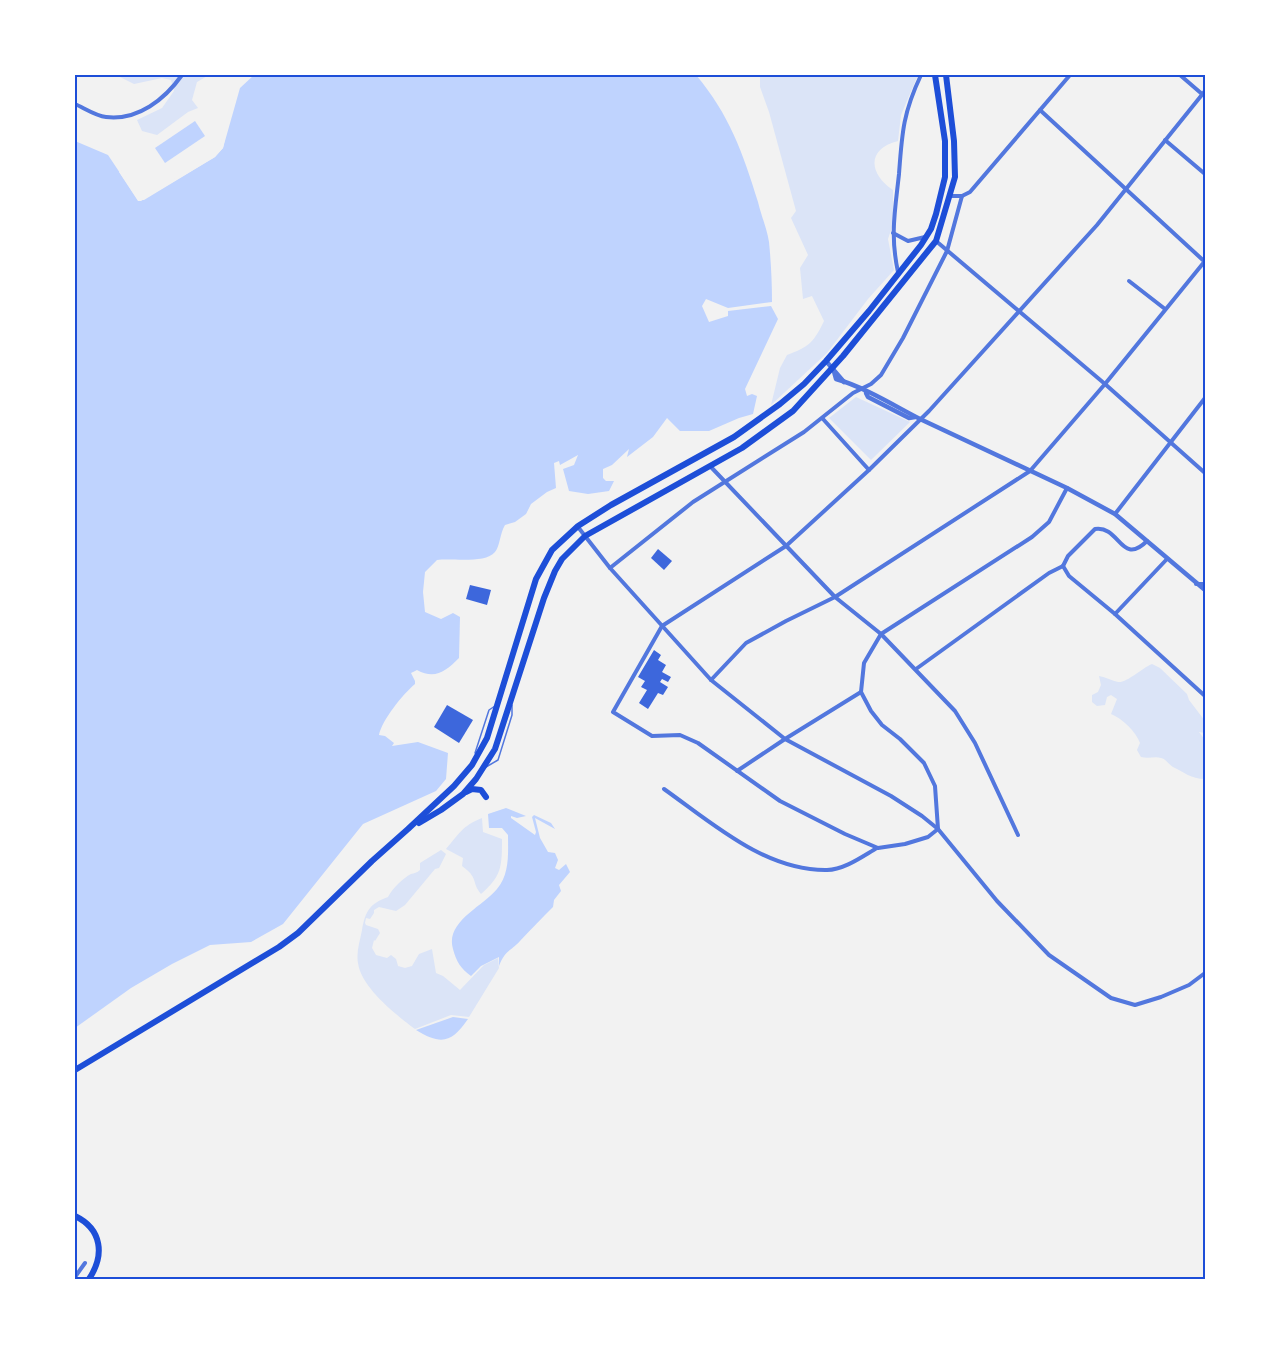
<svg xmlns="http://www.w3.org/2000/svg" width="1280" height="1354" font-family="'Roboto Condensed',sans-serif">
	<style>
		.green { fill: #dbe4f7 }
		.water { fill: #bfd3fe }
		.pier { fill: #f2f2f2 }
		.building { fill: #3d67dc }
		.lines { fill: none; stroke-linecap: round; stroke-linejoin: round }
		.service { stroke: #5277de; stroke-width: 1.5 }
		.minor { stroke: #5277de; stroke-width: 4 }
		.tertiary { stroke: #5277de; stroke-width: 4.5 }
		.primary { stroke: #1d4ed8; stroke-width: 6 }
		.neatline { fill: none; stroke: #1d4ed8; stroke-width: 2 }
	</style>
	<rect width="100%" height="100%" fill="#f2f2f2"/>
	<!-- green -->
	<g class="green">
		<polygon points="116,75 209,75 197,82 192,100 198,108 188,112 157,135 142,131 137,120 162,108 174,91 171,80 162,78 134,84"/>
		<path d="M760 75H918L901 115 898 141C866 149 869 174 893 190V224L888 239 894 270 868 299 827 353 771 405 780 368 787 355C809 347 814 342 824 321L812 296 803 299 800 268 808 255 791 218 796 211 769 112 760 87Z"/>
		<polygon points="856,397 910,422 871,460 829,418"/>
		<path d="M1152 664 1160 668 1187 694 1189 700 1205 721V733L1199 732 1205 740V779C1191 779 1184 772 1173 767 1168 764 1166 759 1161 758 1155 756 1149 759 1141 757L1137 750 1140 743C1136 732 1123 719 1111 714L1117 699 1111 695 1107 697 1105 705 1097 706 1092 702V695L1098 692 1101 685 1099 676C1106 677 1112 681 1118 682 1127 683 1142 668 1152 664Z"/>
		<path d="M482 818 483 832 502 839C502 866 502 876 481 894 471 882 479 878 462 866L463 858 446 849C459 834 462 826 482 818Z"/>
		<path d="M441 850 446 854 439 868 435 869 405 905 396 911 379 907 374 910V913L370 919 366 918 365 923 366 925 378 929 380 933 375 941 374 940 372 948 376 955 387 958 391 955 396 959 398 966 405 968 412 966 419 954 432 949 436 973 443 976 460 990 484 965 498 958 499 968 469 1017 451 1015 415 1029C396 1015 361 987 358 963 356 952 360 941 362 930 365 912 370 903 388 897 392 889 403 878 411 874 414 873 417 873 420 870V863Z"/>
	</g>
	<!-- water -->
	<g class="water">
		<path d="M254 75H696C729 114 743 153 758 202 761 215 767 229 769 242 771 262 772 282 772 302L728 308 706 299 702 306 709 322 728 316V311L771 306 778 319 745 389 747 396 752 394 757 396 753 414 739 418 709 431H680L667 418 653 437 627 457 629 449 612 465 603 469V478L606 481H614L609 491 588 494 569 491 563 469 574 465 578 455 560 465 559 461 554 463 556 488 547 492 531 504 526 514 515 522 505 525C500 533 500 546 495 552 485 564 453 558 437 560L425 572 423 592 425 612 441 619 453 613 460 617 459 658C446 671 435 680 417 670L411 673 415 681V684C403 694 382 720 379 735L385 736 394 743 392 746 418 742 448 753 446 779 436 791 363 824 283 924 251 942 210 945 172 964 131 988 75 1028V141L108 155 138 200H144L215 157 223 148 240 88Z"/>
		<polygon points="195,121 205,136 165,163 155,148"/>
		<path d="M506 808 526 816 517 818 511 816V818L535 835 536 832 532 817 534 815 551 823 555 829 535 818 540 838 548 852 555 853 558 860 555 868 559 870 566 864 570 872 559 885 561 891 554 900 553 907C542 918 531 929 520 941 510 952 505 950 499 966V957L481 966 471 976C461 969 456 961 453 949 445 922 482 907 497 889 510 874 508 853 508 835L502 828H489L488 814Z"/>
		<path d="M453 1017 468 1019C452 1042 442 1046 416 1030Z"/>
	</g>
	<!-- pier -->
	<polygon class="pier" points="222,139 225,139 223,148 215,157 141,201 138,201 119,172 121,170 141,198 213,155 220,146"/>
	<!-- building -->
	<g class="building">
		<polygon points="658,549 672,561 664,570 651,558"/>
		<polygon points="470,585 491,590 487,605 466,599"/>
		<polygon points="654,650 661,655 658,660 666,665 662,672 671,677 668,682 662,679 660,682 668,687 663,695 658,693 648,709 639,703 647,690 641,687 645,681 638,677"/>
		<polygon points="447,705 473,720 459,743 434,727"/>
	</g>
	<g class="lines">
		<!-- service -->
		<g class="service">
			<polyline points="475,753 489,710 495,706"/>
			<polyline points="486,767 498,760 512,715 512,705"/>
		</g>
		<!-- minor -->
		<g class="minor">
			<polyline points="1180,75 1202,94"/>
			<path d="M75 104C84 108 96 116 106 117 138 121 165 99 182 75"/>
			<polyline points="1040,110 1205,262"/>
			<polyline points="1165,140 1205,174"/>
			<polyline points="950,196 962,196 970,192 1070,75"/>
			<polyline points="893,233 908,241 925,237"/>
			<polyline points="936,241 1105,384 1205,473"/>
			<path d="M898 272C890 235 895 211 899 174 902 133 903 113 921 75"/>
			<polyline points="1129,281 1165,309"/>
			<polyline points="823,419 869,470"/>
			<polyline points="710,466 835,597 881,634 955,711 975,743 1018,835"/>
			<polyline points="1067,488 1049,522 1032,537 881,634 864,663 861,692 871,711 882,725 900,739 924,763 935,786 938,829 928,837 905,844 878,848 845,834 780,801 698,743 680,735 652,736 613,712 662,626 786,546 869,470 929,411 1097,225 1205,91"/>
			<polyline points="1115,514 1205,398"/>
			<polyline points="578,527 610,568 711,680 785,739 891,796 922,816 938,829 997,901 1049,955 1111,998 1135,1005 1161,997 1189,985 1205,973"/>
			<polyline points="1063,566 1069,576 1115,614 1205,696"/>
			<path d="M1063 566 1068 556 1095 529C1120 525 1121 567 1147 541"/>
			<polyline points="610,568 693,502 804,432 853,393 871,384 881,375 903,338 947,251 962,196"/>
			<polyline points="1196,584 1205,584"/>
			<polyline points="1115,614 1167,559"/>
			<polyline points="916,669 1049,573 1063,566"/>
			<polyline points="711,680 746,643 786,621 835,597 1030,471 1105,384 1205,261"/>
			<polyline points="737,771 785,739 861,692"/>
			<path d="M664 789C712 823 765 871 827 870 844 870 863 856 877 848"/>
			<polyline points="75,1277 85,1263"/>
		</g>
		<!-- tertiary -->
		<g class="tertiary">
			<polyline points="826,361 844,382"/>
			<path d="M833 368 836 379C864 387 893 405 920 419L1067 488 1115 514 1205 590"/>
			<polyline points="866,393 868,397 909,418 915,417"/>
		</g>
		<!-- primary -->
		<g class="primary">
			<polyline points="466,792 472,789 481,790 486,797"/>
			<polyline points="419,823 441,810 463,794 476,779 495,749 544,598 555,571 562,559 585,536 742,448 793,411 843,356 936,241 955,177 954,141 946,75"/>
			<polyline points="75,1070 279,947 298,933 372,861 408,829 454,786 472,765 487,738 536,579 552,550 578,526 611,505 734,437 780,404 804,384 826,361 869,311 921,245 931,229 936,214 945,177 945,141 935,75"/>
			<path d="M75 1216C102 1229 105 1255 89 1279"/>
		</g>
	</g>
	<!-- border -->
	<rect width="1280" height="1354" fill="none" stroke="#ffffff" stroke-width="153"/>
	<rect x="76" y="76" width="1128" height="1202" class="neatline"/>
</svg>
